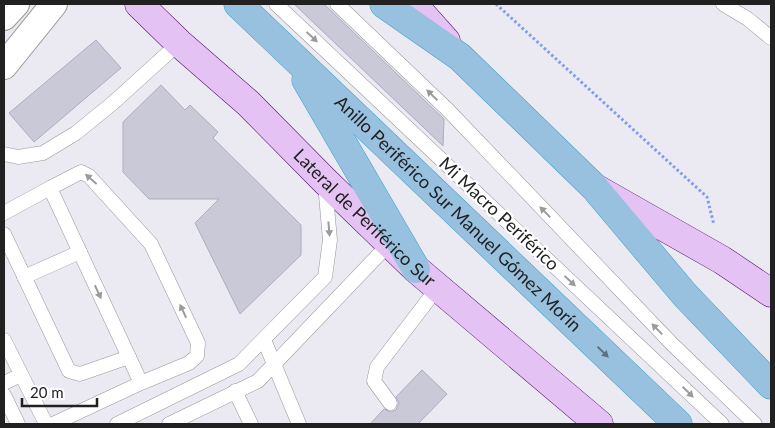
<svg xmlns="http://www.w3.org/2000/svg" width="775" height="428" font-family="Lato,sans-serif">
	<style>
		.building { fill: #cac9d7; stroke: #adacc1 }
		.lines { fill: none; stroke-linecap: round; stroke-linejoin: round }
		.lane-casing { stroke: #989898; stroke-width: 15 }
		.street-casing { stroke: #989898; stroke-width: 28 }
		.secondary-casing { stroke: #561071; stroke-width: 29 }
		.highway-casing { stroke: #39a4cc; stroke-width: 29 }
		.path { stroke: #7d9dee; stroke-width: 3; stroke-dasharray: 2.5 2.5; stroke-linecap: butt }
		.lane { stroke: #fff; stroke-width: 14 }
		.street { stroke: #fff; stroke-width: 26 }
		.secondary { stroke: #e4c3f4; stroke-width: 28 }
		.highway { stroke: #98c1e0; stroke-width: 28 }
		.oneway { fill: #9b9b9b }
		.oneway2 { fill: #5c7180 }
		.labels { text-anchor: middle; stroke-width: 4.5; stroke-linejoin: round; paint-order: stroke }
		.street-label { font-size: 18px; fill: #212121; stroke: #fff }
	</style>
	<rect width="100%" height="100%" fill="#ebe9f1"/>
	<!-- building -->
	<g class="building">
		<polygon points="294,4 324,4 444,119 443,146"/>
		<polygon points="96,40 121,68 34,142 9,113"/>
		<polygon points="161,85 185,110 190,105 218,132 213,138 301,225 301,255 240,314 195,223 219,199 149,199 123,172 123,122"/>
		<polygon points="422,370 447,394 418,424 370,424 384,409 390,412 396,410 399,403 396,397"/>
	</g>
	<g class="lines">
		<!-- lane casing -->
		<g class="lane-casing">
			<g id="lane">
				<polyline points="276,4 722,424"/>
				<polyline points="337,4 448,110 672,344 755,424"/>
				<polyline points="723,4 748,19 771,38"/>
				<polyline points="4,154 18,157 43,153 76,133 114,102 179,43"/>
				<polyline points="4,213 50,188"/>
				<polyline points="4,234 69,371 80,374 129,357"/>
				<polyline points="24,277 80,252"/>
				<polyline points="4,340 46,424"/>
				<polyline points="264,340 299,424"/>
				<polyline points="4,383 21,375"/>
				<polyline points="235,391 251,424"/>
				<polyline points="4,395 18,424"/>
				<polyline points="390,403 374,381 377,367 438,287"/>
				<polyline points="53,424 141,383 189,363 197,356 198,343 151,244 89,176 81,172 50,188 141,383"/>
				<polyline points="117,424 239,364 325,277 330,240 325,184"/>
				<polyline points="169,424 258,381 389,244"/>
			</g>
		</g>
		<!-- street casing -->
		<g class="street-casing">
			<g id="street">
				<polyline points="4,17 16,4"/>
				<polyline points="4,66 54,4"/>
			</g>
		</g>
		<!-- secondary casing -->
		<g class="secondary-casing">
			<g id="secondary">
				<path id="s1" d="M139 4 179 43 248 103 325 181 416 269 599 424"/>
				<polyline points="413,4 446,41"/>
				<polyline points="597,189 722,260 771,293"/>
			</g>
		</g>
		<!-- highway casing -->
		<g class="highway-casing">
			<g id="highway">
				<path id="s2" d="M238 4 678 424"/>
				<polyline points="384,4 460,57 594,187 685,295 771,385"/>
				<polyline points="306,80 416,269"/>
			</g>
		</g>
		<!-- path -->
		<polyline class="path" points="496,4 707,197 714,225"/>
		<!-- lane -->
		<use href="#lane" class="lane"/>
		<!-- street -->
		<use href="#street" class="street"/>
		<!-- secondary -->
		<use href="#secondary" class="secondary"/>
		<!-- highway -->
		<use href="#highway" class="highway"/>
	</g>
	<!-- one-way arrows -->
	<defs><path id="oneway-solid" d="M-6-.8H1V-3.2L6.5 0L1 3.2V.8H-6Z" transform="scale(1.25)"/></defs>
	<g class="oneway">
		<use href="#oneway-solid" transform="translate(312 37) rotate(43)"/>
		<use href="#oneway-solid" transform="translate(432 95) rotate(-136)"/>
		<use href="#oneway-solid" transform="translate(91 179) rotate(-139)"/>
		<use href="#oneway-solid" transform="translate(545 212) rotate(-134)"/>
		<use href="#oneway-solid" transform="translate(329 229) rotate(85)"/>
		<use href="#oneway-solid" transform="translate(570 281) rotate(43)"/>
		<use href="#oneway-solid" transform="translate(98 292) rotate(65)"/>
		<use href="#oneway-solid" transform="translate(183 311) rotate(-115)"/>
		<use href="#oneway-solid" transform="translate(657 329) rotate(-134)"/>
		<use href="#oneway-solid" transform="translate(688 392) rotate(44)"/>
	</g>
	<use class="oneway2" href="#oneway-solid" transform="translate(603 352) rotate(44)"/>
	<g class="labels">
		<!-- street labels -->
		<g class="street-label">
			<text dy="6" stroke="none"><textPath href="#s2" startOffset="304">Anillo Periférico Sur Manuel Gómez Morín</textPath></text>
			<text transform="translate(499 214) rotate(43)" y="6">Mi Macro Periférico</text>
			<text dy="6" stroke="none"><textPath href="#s1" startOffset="311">Lateral de Periférico Sur</textPath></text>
		</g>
	</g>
	<!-- border -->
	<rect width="775" height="428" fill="none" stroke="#212121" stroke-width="10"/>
	<!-- scale -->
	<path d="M22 398v8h75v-8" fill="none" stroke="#212121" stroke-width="2.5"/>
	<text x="30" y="398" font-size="15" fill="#212121" stroke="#ffffff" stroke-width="4" paint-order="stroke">20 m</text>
</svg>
